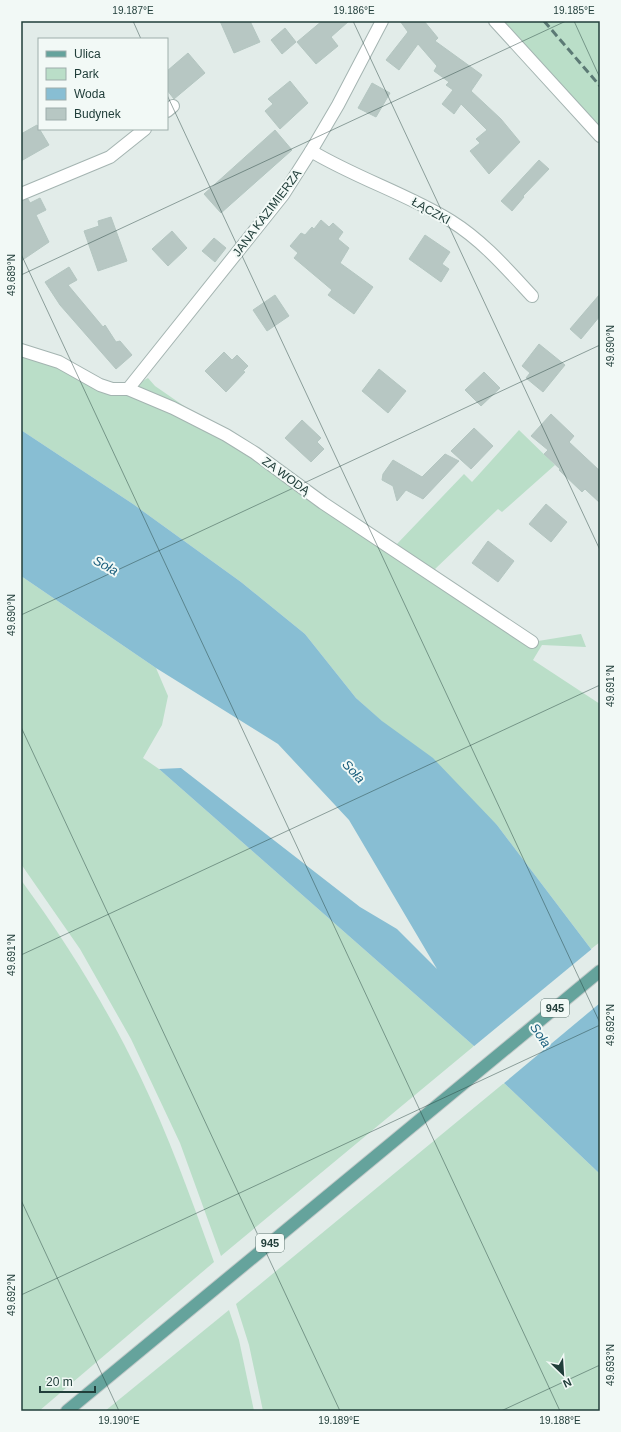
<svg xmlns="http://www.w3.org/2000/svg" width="621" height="1432" font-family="Arial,sans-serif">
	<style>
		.green { fill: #badec8 }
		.water { fill: #88bed3 }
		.pier { fill: #e2ece9 }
		.building { fill: #b7c7c3; stroke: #b4c6c1 }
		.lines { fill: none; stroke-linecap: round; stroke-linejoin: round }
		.minor-casing { stroke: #a4b4b1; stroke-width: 14 }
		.major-casing { stroke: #c1c9c8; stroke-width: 14 }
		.minor { stroke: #fff; stroke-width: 12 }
		.major { stroke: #65a39c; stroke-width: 12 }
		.rail { stroke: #5c7a75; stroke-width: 3; stroke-dasharray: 8 4; stroke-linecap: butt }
		.ticks { fill: none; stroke: #213e3a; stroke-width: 1; stroke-opacity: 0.45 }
		.labels { text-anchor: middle; stroke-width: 4; stroke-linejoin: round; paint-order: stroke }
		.shield { fill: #f2f9f6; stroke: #607672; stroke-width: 1 }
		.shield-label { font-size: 11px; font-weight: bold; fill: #213e3a }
		.street-label { font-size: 12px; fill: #213e3a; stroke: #f2f9f6 }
		.water-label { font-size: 13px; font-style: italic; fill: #195e7c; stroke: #f2f9f6 }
		.neatline { fill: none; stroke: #213e3a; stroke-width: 1.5 }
		.ticks-label { font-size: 10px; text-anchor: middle; fill: #213e3a }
	</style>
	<rect width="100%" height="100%" fill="#e2ece9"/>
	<!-- green -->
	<g class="green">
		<polygon points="495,21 600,21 600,136"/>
		<polygon points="21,350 83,377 128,389 148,378 155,386 226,435 396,545 464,474 472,482 519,430 555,465 502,512 498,509 435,569 446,586 532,642 581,634 586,647 542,645 533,660 600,704 600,942 591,949 497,825 356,698 305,634 241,582 133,504 21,430"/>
		<polygon points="21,576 156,668 168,696 162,725 143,758 159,769 474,1046 221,1256 180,1143 131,1039 80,949 21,864"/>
		<path d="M21 880C65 940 106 1006 139 1074 168 1134 191 1198 214 1262L39 1411H21Z"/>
		<polygon points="504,1083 600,1174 600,1411 263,1411 249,1345 236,1304"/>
		<polygon points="229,1310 239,1340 254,1411 105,1411"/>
	</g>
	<!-- water -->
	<polygon class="water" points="21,430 133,504 241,582 305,634 356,698 382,721 433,758 497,825 591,949 600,964 600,1174 504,1083 474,1046 159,769 181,768 360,907 397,929 437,969 349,820 278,744 156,668 21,576"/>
	<!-- pier -->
	<polygon class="pier" points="593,948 600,960 600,1003 503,1084 473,1047"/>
	<!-- building -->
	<g class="building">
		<polygon points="220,21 250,21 260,42 234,53"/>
		<polygon points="322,21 349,21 331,37 338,46 316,64 297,42"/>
		<polygon points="400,21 424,21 438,38 435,41 482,75 471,91 501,119 520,142 489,174 470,151 480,143 476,139 487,130 461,104 454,114 442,104 453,90 446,85 449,82 434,71 437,66 418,44 399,70 386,60 408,32"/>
		<polygon points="285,28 296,42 282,54 271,40"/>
		<polygon points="188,53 205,73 174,99 167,90 167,71"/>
		<polygon points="290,81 308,103 280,129 265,111 273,104 268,99"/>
		<polygon points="372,83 390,93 376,117 358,108"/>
		<polygon points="37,125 49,145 21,161 21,134"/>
		<polygon points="275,130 292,150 221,213 204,194"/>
		<polygon points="539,160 549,169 523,196 524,197 512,211 501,201"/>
		<polygon points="40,198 46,210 36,215 49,242 21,261 21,201 28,199 30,203"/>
		<polygon points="111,217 127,261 98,271 84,231 99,226 98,221"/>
		<polygon points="321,220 329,227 333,223 343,232 338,239 349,248 340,263 373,287 354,314 328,295 332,290 294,258 298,253 290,246 301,233 305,235 312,227 314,229"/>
		<polygon points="172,231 187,248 168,266 152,249"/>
		<polygon points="425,235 450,252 442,264 449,269 441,282 409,259"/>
		<polygon points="214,238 226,248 215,262 202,251"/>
		<polygon points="69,267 77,280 68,285 103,327 105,325 116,342 120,341 132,355 116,369 60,305 45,282"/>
		<polygon points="600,294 600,316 581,339 570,329"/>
		<polygon points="275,295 289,316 267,331 253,310"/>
		<polygon points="539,344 565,365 543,392 526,378 530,373 522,366"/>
		<polygon points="224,352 232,360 237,355 248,366 243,371 245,372 226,392 205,371"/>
		<polygon points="379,369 406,391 388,413 362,391"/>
		<polygon points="484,372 500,388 481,406 465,390"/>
		<polygon points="551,414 574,436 569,442 600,471 600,503 585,489 582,492 559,470 560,469 544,454 548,450 531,436"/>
		<polygon points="302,420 321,438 317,442 324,449 311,462 285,438"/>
		<polygon points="474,428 493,446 471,469 451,451"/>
		<polygon points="445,454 459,461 423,499 406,490 397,501 393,486 382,480 383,474 393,460 422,477"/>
		<polygon points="546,504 567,522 551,542 529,524"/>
		<polygon points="488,541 514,561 498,582 472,563"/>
	</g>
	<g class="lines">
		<!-- minor casing -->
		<g class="minor-casing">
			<g id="minor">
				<polyline points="495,21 600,136"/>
				<polyline points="167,111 173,106"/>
				<path d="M311 151C356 178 407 194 451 221 483 241 507 269 532 296"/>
				<polyline points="21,194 110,157 145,129"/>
				<polyline points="21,350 59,362 100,385 112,389 128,389 173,408 226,435 255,453 323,503 532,642"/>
				<polyline points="128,389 283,195 311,151 338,105 382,21"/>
			</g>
		</g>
		<!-- major casing -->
		<g class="major-casing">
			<polyline id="major" points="67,1411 600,971"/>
		</g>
		<!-- minor -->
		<use href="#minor" class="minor"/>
		<!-- major -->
		<use href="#major" class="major"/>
		<!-- rail -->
		<polyline class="rail" points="544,21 600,86"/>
	</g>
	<!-- ticks -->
	<path class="ticks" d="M133 21 141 39M353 21 600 550M574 21 600 78M167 95 600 1023M21 254 560 1411M21 275 566 21M21 615 600 345M21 727 340 1411M21 955 600 685M21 1200 119 1411M21 1295 600 1025M501 1411 600 1365"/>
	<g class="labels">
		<!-- shield labels -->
		<g class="shield">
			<rect x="541" y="999" width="28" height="18" rx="3"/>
			<rect x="256" y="1234" width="28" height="18" rx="3"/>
		</g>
		<g class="shield-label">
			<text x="555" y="1012">945</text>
			<text x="270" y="1247">945</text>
		</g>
		<!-- street labels -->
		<g class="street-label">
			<text transform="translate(431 211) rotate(29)" y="4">ŁĄCZKI</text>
			<text transform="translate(267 213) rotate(-53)" y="4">JANA KAZIMIERZA</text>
			<text transform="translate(286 476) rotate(36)" y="4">ZA WODĄ</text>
		</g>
		<!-- water labels -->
		<g class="water-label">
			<text transform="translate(106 565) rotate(29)" y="5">Soła</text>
			<text transform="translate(354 771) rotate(47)" y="5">Soła</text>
			<text transform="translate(541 1035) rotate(56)" y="5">Soła</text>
		</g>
	</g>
	<!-- border -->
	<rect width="621" height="1432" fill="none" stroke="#f2f9f6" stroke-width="44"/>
	<!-- legend -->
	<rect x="38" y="38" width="130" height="92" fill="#f2f9f6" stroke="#9eaeab"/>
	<rect x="46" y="51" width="20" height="6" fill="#65a39c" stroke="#9eaeab"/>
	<text x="74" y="58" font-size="12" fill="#213e3a">Ulica</text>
	<rect x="46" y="68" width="20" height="12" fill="#badec8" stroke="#9eaeab"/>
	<text x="74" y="78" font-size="12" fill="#213e3a">Park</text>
	<rect x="46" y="88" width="20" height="12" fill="#88bed3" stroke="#9eaeab"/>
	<text x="74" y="98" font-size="12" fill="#213e3a">Woda</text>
	<rect x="46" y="108" width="20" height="12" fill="#b7c7c3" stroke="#9eaeab"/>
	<text x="74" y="118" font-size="12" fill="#213e3a">Budynek</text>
	<!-- north arrow -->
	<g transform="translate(563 1374) rotate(155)" stroke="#f2f9f6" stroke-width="3" paint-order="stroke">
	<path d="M0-3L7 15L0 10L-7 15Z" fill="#213e3a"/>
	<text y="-6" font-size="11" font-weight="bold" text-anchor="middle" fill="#213e3a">N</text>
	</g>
	<!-- scale -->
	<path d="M40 1386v6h55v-6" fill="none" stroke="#213e3a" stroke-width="2"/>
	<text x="46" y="1386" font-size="12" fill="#213e3a" stroke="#f2f9f6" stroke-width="3" paint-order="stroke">20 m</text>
	<rect x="22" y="22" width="577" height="1388" class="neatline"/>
	<g class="ticks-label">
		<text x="133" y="14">19.187°E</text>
		<text x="354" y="14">19.186°E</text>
		<text x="574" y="14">19.185°E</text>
		<text transform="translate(11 275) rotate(-90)" y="4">49.689°N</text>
		<text transform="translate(610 346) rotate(-90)" y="4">49.690°N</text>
		<text transform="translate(11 615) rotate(-90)" y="4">49.690°N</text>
		<text transform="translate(610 686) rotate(-90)" y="4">49.691°N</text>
		<text transform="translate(11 955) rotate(-90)" y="4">49.691°N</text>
		<text transform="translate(610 1025) rotate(-90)" y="4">49.692°N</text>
		<text transform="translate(11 1295) rotate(-90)" y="4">49.692°N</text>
		<text transform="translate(610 1365) rotate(-90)" y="4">49.693°N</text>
		<text x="119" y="1424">19.190°E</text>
		<text x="339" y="1424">19.189°E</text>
		<text x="560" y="1424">19.188°E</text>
	</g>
</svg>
